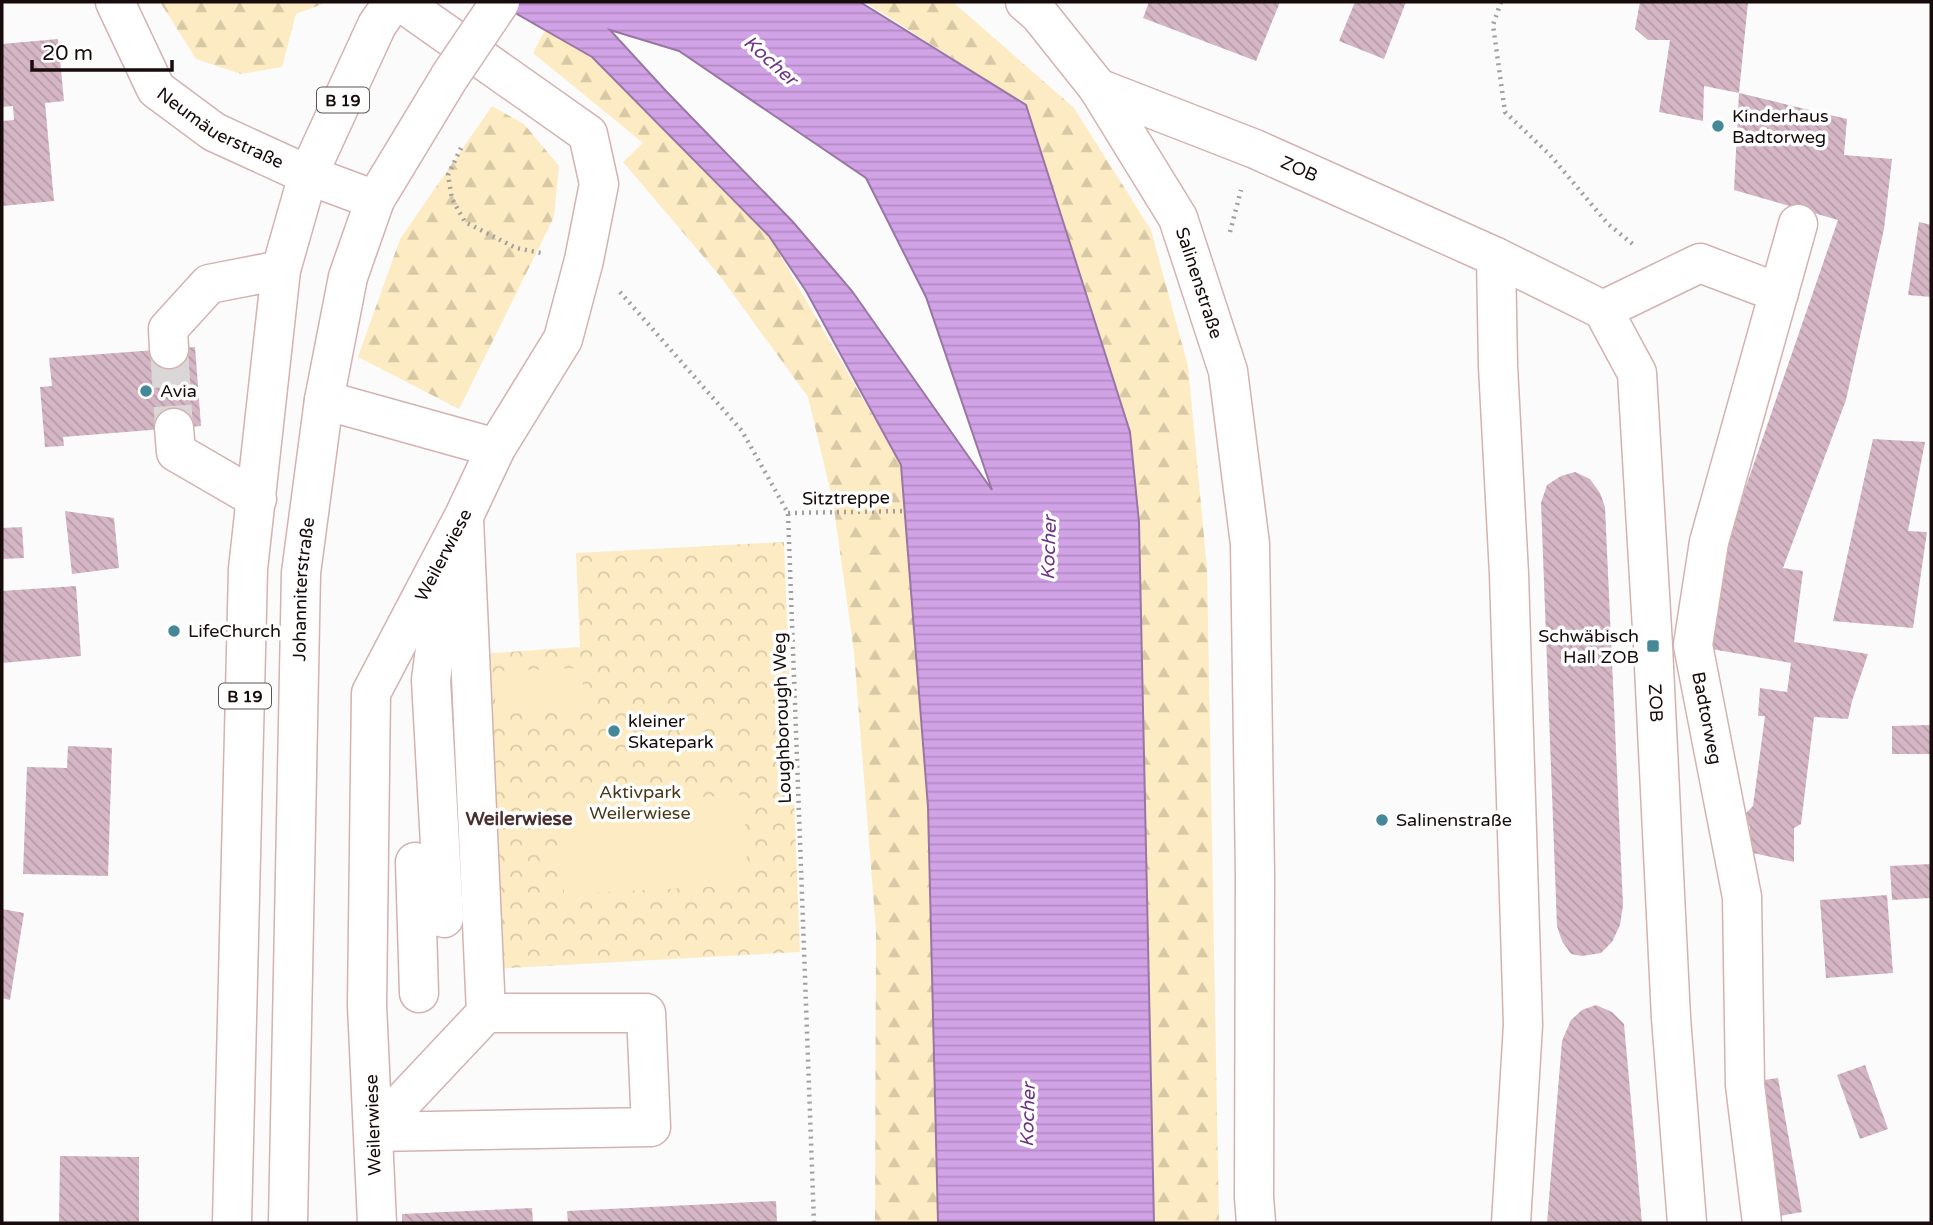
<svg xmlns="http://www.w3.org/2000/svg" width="1933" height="1225" font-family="'Varela Round',sans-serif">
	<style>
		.forest { fill: url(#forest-firs) }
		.park { fill: url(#park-crowns) }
		.pitch { fill: #fdecc3 }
		.water { fill: url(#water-rules); stroke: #9976a4; stroke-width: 2; fill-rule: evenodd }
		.building { fill: url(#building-back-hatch) }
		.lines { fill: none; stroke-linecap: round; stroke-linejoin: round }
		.minor-tunnel { stroke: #d9d7d7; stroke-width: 38; stroke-dasharray: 38 19; stroke-linecap: butt }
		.minor-casing { stroke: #d4b2b0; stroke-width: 41 }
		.major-casing { stroke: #d4b2b0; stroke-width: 41 }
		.path { stroke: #a29e9e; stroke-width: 4.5; stroke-dasharray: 2 5; stroke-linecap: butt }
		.minor { stroke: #fff; stroke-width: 38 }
		.major { stroke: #fff; stroke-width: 38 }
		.major-bridge-casing { stroke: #d4b2b0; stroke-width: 41; stroke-linecap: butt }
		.major-bridge { stroke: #fff; stroke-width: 38 }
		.poi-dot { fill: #458898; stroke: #fff; stroke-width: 2.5 }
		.labels { text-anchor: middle; stroke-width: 7; stroke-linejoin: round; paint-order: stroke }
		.shield { fill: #fff; stroke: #5d5554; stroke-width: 2 }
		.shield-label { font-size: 16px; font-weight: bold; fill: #170c0b }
		.poi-label { font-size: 18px; fill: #170c0b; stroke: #fff; text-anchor: start }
		.street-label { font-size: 18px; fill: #170c0b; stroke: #fff }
		.park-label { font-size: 18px; fill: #473917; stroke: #fff }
		.water-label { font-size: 19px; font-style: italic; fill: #6d3584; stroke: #fff }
		.neighbourhood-label { font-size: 19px; font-weight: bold; fill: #4a2f2e; stroke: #fff }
	</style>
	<defs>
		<pattern id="forest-firs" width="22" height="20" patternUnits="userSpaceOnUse" patternTransform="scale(1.75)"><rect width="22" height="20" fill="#fdecc3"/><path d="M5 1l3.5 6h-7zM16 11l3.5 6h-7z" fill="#d8c9a6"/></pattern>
		<pattern id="park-crowns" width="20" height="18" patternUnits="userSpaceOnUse" patternTransform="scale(1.75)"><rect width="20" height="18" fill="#fdecc3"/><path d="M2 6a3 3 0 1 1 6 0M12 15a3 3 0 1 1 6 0" fill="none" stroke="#d8c9a6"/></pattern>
		<pattern id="water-rules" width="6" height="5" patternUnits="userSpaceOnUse" patternTransform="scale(1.75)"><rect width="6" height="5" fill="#d1a3e6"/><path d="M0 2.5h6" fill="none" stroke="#b38bc4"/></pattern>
		<pattern id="building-back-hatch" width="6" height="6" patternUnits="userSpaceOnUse" patternTransform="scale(1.75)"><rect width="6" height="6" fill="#d5b6c4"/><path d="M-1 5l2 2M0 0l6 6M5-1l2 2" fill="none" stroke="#b69ba7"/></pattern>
	</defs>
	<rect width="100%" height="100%" fill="#fbfbfb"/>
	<!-- forest -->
	<g class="forest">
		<polygon points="160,2 328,2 296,14 282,67 241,74 196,59"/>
		<polygon points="865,2 953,2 1074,108 1151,230 1188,366 1207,569 1219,1223 1154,1223 1139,522 1130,432 1026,105"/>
		<polygon points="545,30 592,57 769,236 901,465 928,807 938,1223 875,1223 876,931 854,652 833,502 808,397 720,276 623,162 643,143 533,53"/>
		<polygon points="492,106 524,124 559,166 554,217 459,409 358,357 400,239"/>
	</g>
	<!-- park -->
	<polygon class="park" points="784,542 800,952 492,969 479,654 580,647 576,553"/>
	<!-- pitch -->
	<g class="pitch">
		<polygon points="582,668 584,710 496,714 494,671"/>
		<polygon points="744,795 748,885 564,894 560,803"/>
	</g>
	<!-- water -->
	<path class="water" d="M496 2H860L1026 105 1130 432 1139 522 1154 1223H938L928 807 901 465 806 291 769 236 592 57ZM610 30 679 51 866 178 926 297 992 490 852 291 793 222 666 91Z"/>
	<!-- building -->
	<g class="building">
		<polygon points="1149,2 1280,2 1256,61 1143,18"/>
		<polygon points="1355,2 1406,2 1384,59 1339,41"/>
		<polygon points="1640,2 1748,2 1739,93 1847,119 1844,155 1892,159 1884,229 1846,400 1783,568 1803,571 1794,642 1868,654 1852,701 1848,719 1814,717 1801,824 1794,828 1794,862 1749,852 1750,827 1744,815 1753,806 1765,716 1758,716 1760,688 1787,692 1791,663 1700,647 1721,559 1838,220 1734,190 1739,93 1704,86 1703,121 1659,112 1670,40 1648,40 1635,29"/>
		<polygon points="58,39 64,101 45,103 54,201 2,206 2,121 14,120 13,106 2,107 2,44"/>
		<polygon points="1919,222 1931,225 1931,297 1908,295"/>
		<polygon points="195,347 201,426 63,437 64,446 45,447 40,387 52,386 49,358"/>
		<polygon points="1873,439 1925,442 1908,531 1927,532 1913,628 1833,621"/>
		<polygon points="1575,472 1590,479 1600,493 1605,507 1623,905 1620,925 1612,942 1601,953 1582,956 1571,954 1562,941 1557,926 1541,503 1547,485 1561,476"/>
		<polygon points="65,511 114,518 119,568 72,574"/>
		<polygon points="22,527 24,558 2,559 2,528"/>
		<polygon points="76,586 81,656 2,663 2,631 4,631 2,591"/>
		<polygon points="1930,725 1930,754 1892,754 1892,726"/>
		<polygon points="68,746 112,748 108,876 23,874 27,767 67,768"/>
		<polygon points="1930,864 1931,898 1892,900 1890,866"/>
		<polygon points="1887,895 1893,973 1826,978 1820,900"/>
		<polygon points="2,909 24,913 10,1000 2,998"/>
		<polygon points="1596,1005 1612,1012 1624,1024 1642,1223 1547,1223 1562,1041 1571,1020 1582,1010"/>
		<polygon points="1865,1065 1888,1129 1860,1139 1837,1075"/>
		<polygon points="1778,1078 1802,1212 1774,1217 1750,1082"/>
		<polygon points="60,1156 139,1157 139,1223 59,1223"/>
		<polygon points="776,1201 777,1223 568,1223 567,1211"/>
		<polygon points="532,1208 533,1223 402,1223 402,1214"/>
	</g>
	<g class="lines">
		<!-- minor-tunnel -->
		<polyline class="minor-tunnel" points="169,349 174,428"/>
		<!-- minor casing -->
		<g class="minor-casing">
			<g id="minor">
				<path id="s1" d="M115 2 156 89 214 132 308 175 375 200"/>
				<path id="s2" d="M1025 2 1039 14 1098 88 1178 218 1228 371 1250 544 1255 874 1254 1197 1256 1223"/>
				<path id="s3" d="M1098 88 1255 149 1496 257 1603 310 1637 373 1653 646 1671 1018 1687 1223"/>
				<polyline points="1496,257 1498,366 1509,574 1523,1025 1511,1223"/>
				<polyline points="1603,310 1700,263 1779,293"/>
				<polyline points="169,349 168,329 209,284 281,270"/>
				<polyline points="324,400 496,448"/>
				<polyline points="174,428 176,452 257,499"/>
				<polyline points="464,519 486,1013"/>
				<polyline points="415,862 419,993"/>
				<polyline points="444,918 431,680 440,610 449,573"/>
				<polygon points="486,1013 646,1013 651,1127 374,1132"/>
				<path id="s4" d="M377 1223 367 1005 371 693 464 516 496 448 563 339 584 260 599 184 588 134 401 2"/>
				<polyline points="1762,1223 1745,1085 1742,897 1693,645 1709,542 1798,224"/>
			</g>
		</g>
		<!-- major casing -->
		<g class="major-casing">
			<g id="major">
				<polyline points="232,1223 248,569 281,270 308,175 377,25 393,2"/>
				<path id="s5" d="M288 1223 301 573 324 400 348 277 375 200 450 76"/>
			</g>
		</g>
		<!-- path -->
		<g class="path">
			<polyline points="1501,2 1493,25 1505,112 1550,155 1608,224 1635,246"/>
			<polyline points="461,148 448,175 452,199 465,222 516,248 541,253"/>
			<polyline points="1230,232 1241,190"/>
			<polyline points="620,292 742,431 788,513 814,1223"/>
			<polyline points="788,513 904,511"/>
		</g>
		<!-- minor -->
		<use href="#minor" class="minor"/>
		<!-- major -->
		<use href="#major" class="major"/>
		<!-- major-bridge casing -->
		<g class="major-bridge-casing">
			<polyline id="major-bridge" points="450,76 500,2"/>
		</g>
		<!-- major-bridge -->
		<use href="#major-bridge" class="major-bridge"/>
	</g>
	<!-- markers -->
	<g class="poi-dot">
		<circle cx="1718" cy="126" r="7"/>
		<circle cx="146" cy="391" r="7"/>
		<circle cx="174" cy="631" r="7"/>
		<rect x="1646" y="639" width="14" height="14" rx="3.5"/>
		<circle cx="614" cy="731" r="7"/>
		<circle cx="1382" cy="820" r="7"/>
	</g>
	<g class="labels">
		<!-- shield labels -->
		<g class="shield">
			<rect x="317" y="87.5" width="52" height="25" rx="5"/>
			<rect x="219" y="683.5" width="52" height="25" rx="5"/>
		</g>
		<g class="shield-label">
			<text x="343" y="106">B 19</text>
			<text x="245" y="702">B 19</text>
		</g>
		<!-- poi labels -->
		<g class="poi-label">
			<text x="1732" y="122">Kinderhaus<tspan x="1732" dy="21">Badtorweg</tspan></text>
			<text x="160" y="397">Avia</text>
			<text x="188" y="637">LifeChurch</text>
			<text x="1639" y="642" text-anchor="end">Schwäbisch<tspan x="1639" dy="21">Hall ZOB</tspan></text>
			<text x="628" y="727">kleiner<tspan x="628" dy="21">Skatepark</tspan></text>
			<text x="1396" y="826">Salinenstraße</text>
		</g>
		<!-- street labels -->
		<g class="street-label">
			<text dy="6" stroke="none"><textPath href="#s1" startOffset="172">Neumäuerstraße</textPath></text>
			<text dy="6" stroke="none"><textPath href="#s3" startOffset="217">ZOB</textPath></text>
			<text dy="6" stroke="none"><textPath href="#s2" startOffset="334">Salinenstraße</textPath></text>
			<text transform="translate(846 498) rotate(-1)" y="6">Sitztreppe</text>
			<text dy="6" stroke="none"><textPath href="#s4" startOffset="686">Weilerwiese</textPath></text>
			<text dy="6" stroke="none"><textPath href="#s5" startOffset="634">Johanniterstraße</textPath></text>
			<text dy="6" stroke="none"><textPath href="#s3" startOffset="954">ZOB</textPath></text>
			<text transform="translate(782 718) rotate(-92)" y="6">Loughborough Weg</text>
			<text transform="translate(1707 718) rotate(79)" y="6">Badtorweg</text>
			<text transform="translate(373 1125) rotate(-92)" y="6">Weilerwiese</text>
		</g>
		<!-- park labels -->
		<g class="park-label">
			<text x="640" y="798">Aktivpark<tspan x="640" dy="21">Weilerwiese</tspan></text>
		</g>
		<!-- water labels -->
		<g class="water-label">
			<text transform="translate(771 60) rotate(42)" y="7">Kocher</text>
			<text transform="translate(1048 548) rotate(-88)" y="7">Kocher</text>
			<text transform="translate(1027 1115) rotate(-88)" y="7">Kocher</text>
		</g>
		<!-- neighbourhood labels -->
		<g class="neighbourhood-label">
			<text x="519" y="825">Weilerwiese</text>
		</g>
	</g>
	<!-- border -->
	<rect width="1933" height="1225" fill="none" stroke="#170c0b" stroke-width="7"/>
	<!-- scale -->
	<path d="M32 60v10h140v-10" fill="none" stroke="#170c0b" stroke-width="3.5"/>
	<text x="42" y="60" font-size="21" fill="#170c0b" stroke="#ffffff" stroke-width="5" paint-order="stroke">20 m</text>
</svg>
